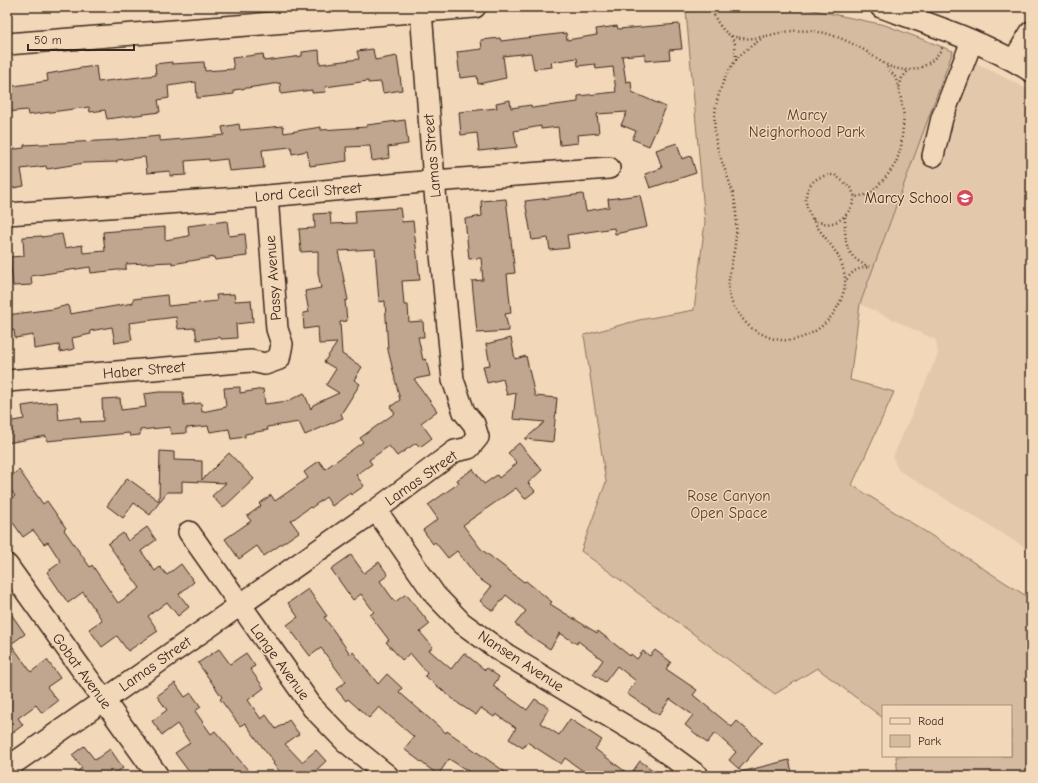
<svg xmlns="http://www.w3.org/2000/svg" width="1038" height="783" font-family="'Comic Neue',sans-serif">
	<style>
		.built { fill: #e4c8ac }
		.green { fill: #d5bba0; stroke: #88725f }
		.building { fill: #c0a68e; stroke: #3b2a1e }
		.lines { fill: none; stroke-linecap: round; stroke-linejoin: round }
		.minor-casing { stroke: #3b2a1e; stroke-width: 24 }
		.path { stroke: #3b2a1e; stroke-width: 2.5; stroke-dasharray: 1 3; stroke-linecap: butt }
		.minor { stroke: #f3d7b9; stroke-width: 21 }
		.labels { text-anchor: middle; stroke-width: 3; stroke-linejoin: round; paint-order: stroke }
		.park-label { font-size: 15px; fill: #524032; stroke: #f3d7b9 }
		.street-label { font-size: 15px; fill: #3b2a1e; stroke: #f3d7b9 }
		.poi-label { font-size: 15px; fill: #3b2a1e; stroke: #f3d7b9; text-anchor: end }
	</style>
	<rect width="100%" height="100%" fill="#f3d7b9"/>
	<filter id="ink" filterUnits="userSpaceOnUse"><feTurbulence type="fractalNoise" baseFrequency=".025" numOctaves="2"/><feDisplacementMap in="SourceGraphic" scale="8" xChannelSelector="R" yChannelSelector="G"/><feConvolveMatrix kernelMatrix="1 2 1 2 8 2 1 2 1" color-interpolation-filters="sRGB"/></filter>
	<g filter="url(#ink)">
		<!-- built -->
		<polygon class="built" points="953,51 1031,91 1031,551 898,470 893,457 938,354 936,340 860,304"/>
		<!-- green -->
		<polygon class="green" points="713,7 799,7 885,25 953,51 860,304 850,380 894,392 852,485 1031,599 1031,776 898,776 896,756 1011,756 1011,706 883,706 883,718 817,668 775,694 581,551 606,482 584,335 639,320 694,310 705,222 686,12"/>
		<!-- building -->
		<g class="building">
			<polygon points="679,24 682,49 669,50 670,59 645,61 645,54 622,56 626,82 631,81 632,92 666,107 649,146 632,139 636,131 621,125 627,112 597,114 599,133 577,135 578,143 560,145 558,127 541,129 541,126 514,131 517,147 479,151 477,133 461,135 459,112 497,108 496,103 510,100 511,108 531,105 532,108 578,102 578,96 616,92 613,67 596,69 595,64 578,66 577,58 551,62 552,67 534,69 531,53 503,56 506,78 478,84 477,76 460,78 457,52 482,49 481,40 500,38 501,41 566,33 567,40 597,35 596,29 617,26 618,29"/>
			<polygon points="373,49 375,60 397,56 402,90 383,93 381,82 368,83 368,81 325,87 326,92 312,93 312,90 281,94 280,83 234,90 234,94 197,98 196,82 168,86 169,98 158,100 160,112 107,119 105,110 90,112 89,107 28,115 27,110 7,112 7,87 48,81 47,74 81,68 96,66 98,82 156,75 155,64 172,62 172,64 204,62 205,71 234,69 232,58 263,54 264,61 302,56 302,52 319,50 320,64 359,59 357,51"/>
			<polygon points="405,120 408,144 388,147 389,158 372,161 370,146 346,147 347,161 310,166 307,151 292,154 291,147 262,150 264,168 229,171 227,159 209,161 209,159 185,161 186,175 170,176 170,171 147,173 145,157 117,160 117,162 84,163 47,169 46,166 21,169 24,186 8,189 7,150 24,148 24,145 116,140 160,136 160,141 206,137 224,135 222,127 239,124 240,130 283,126 284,133 321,127 321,130 367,127 367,125"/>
			<polygon points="677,143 682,159 691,156 696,173 650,188 645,174 662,168 656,150"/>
			<polygon points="583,194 586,211 609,207 608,199 640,195 647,227 615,234 614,228 567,235 569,248 550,250 548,238 532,240 525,201"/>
			<polygon points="506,199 515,273 507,274 511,313 505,314 509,331 477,333 472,281 483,280 481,258 469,259 465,219 482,216 481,201"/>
			<polygon points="400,208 402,222 413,221 420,280 402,281 404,305 408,305 409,322 423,321 424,337 418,337 423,360 426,359 430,376 414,379 437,411 421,423 432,438 420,447 416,443 397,456 389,446 369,460 372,464 356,475 364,486 351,495 350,493 332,506 326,497 311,508 310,507 291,521 299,532 264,556 257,546 239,559 225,539 251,521 247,516 261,506 259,504 271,495 275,501 308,478 304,472 319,461 325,469 363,442 360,438 395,413 390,407 400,400 388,350 385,301 379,302 375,249 338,251 348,300 345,301 347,321 340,322 342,354 362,367 354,380 360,384 341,414 343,418 305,435 299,422 267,427 268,430 245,434 245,437 231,439 229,429 210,432 208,426 186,428 186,433 171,434 170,427 140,430 140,435 130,436 129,433 47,441 46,436 7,443 7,422 24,419 22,406 36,404 57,402 59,420 80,417 81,422 103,421 102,399 120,398 121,410 146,407 144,394 159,392 183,392 184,405 201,403 202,412 226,407 224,388 240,387 240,393 263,389 265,404 288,401 304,393 311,409 313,405 339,393 326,385 336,369 324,362 337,343 319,344 318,327 304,329 303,313 309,312 305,291 321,288 318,273 318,251 301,252 299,229 315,228 314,214 330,213 331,224 356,223 355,211"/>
			<polygon points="227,221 229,236 245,234 247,256 215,260 214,257 172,264 172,262 126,264 126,269 91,273 90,267 31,276 32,285 13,286 10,257 24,256 23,237 42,236 42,237 62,234 65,248 82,245 83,253 105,251 103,232 165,227 165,240 189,236 188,226"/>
			<polygon points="234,294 235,301 251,300 253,322 236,324 237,338 221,339 220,337 197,340 195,328 178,329 176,317 129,323 132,340 115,343 112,327 90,331 91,334 72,338 74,349 60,352 59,345 34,349 33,335 15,338 14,330 7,332 7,315 53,309 68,305 70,314 133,303 133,299 167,295 168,306 217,301 216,295"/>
			<polygon points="511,338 515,359 526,356 535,396 557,398 553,442 525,439 545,422 513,419 516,393 507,395 503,379 487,383 483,366 490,365 486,344"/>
			<polygon points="519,443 542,470 528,483 535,491 525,499 516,488 463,525 481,549 524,582 526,581 552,602 550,604 597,633 598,631 630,656 631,654 637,659 643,651 650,656 655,650 671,662 666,669 697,690 693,695 732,727 737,721 762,743 739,769 729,760 736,752 715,733 707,743 685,725 693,715 670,699 659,715 627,694 636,681 617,666 605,682 593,674 603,660 578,641 577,644 560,633 550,649 527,634 515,624 526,611 506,595 493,611 480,601 491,587 478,578 457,551 448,558 435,542 433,544 423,530 438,519 428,505 459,483 457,480 473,469 484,484 497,475 499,478 517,463 508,453"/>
			<polygon points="160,451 174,452 174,460 202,461 202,480 229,453 254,479 223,508 212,496 226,483 182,481 182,492 167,492 150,515 134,503 123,518 107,506 127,478 159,501"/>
			<polygon points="19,470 43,504 47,501 66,528 64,530 90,567 92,565 118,603 140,588 108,544 123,533 128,541 147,527 156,540 141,551 155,571 160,567 167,575 181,564 194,582 179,594 189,607 178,616 167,602 148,616 158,631 128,651 117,636 102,647 89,629 102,620 83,592 68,603 47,572 61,562 48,542 44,544 33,530 23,537 7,514 7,502 15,496 7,484 7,479"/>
			<polygon points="351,555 364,573 379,562 388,575 380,581 395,602 406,594 430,624 420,632 433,647 429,650 451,669 464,653 485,670 487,668 499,677 493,686 527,710 535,699 549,708 540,723 559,735 570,719 602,740 595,749 630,775 640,761 661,776 590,776 565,758 561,764 527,742 523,748 509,739 516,728 496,714 494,717 481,708 476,715 459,704 425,676 427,673 410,653 402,660 386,642 389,640 370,615 374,612 361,594 353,600 331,569"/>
			<polygon points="308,589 327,616 324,617 351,655 353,652 378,684 387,674 402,688 399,692 446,733 447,731 511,776 476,776 449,759 438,775 404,749 414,737 379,707 369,718 348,699 346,701 336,689 346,682 321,648 310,656 287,625 298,617 288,603"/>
			<polygon points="7,608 25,634 11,644 31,672 47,660 60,678 47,687 58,701 42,713 36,705 18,718 23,725 7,737"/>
			<polygon points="219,649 230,664 246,653 255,666 250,669 264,688 248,700 261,719 266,715 276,729 289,720 299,734 285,744 302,762 316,750 326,761 310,776 284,776 273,764 274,763 245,723 240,726 220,699 222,697 198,663"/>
			<polygon points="175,683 185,697 191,693 201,707 195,711 211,734 215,731 253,776 192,776 175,753 190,743 177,724 162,735 152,721 167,710 157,696"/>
			<polygon points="84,746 95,760 110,749 123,768 111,776 70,776 82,768 72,755"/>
			<polygon points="789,760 793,776 741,776 741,772"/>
		</g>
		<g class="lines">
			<!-- minor casing -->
			<g class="minor-casing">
				<g id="minor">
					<path d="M881 7C932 25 985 42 1031 71"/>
					<polyline points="7,44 475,7"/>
					<polyline points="1014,60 1031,32"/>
					<polyline points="933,156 942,118 972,41"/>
					<polyline points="7,214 267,196 434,181 609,168"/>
					<polyline points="7,381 251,361 265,364 279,359 282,344 277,329 267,196"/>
					<polyline points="376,510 435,595 462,623 502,652 652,742 698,776"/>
					<polyline points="189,532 313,708 345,741 388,776"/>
					<polyline points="7,565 158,776"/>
					<polyline points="7,768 376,510 455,451 469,448 478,437 474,424 464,412 453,380 434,181 421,11"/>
				</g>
			</g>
			<!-- path -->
			<g class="path">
				<path d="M712 7C713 17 722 32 732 36 753 43 771 33 792 31 802 30 815 31 825 33 839 37 852 43 864 50 880 60 887 69 907 70 923 70 937 59 943 46"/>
				<polyline points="731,36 735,44 736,60"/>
				<path d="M764 37C754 44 743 51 736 60 718 83 710 118 717 146 723 169 735 189 736 212 737 226 736 238 734 251 728 285 721 295 747 324 751 329 758 332 764 335 800 353 841 321 845 284 846 278 843 266 840 260 831 239 795 211 809 187 815 177 824 175 835 175L851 188 855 197 870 194 887 176 896 163 901 147 904 116 899 88 902 78 909 70"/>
				<polyline points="887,67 895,77 899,88"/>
				<path d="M845 217C845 242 844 257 870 267 857 268 852 271 845 282"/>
				<path d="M813 219C833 231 850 217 855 197"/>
			</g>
			<!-- minor -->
			<use href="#minor" class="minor"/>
		</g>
	</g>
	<!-- icons -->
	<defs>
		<g id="school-disc" transform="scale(0.9)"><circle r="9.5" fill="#d1495b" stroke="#f3d7b9"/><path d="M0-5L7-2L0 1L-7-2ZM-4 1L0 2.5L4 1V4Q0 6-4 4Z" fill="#fff"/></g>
	</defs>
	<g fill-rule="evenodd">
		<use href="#school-disc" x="965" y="198"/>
	</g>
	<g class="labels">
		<!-- park labels -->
		<g class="park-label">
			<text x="807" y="120">Marcy<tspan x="807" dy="17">Neighorhood Park</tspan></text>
			<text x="729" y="501">Rose Canyon<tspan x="729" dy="17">Open Space</tspan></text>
		</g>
		<!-- street labels -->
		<g class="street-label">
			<text transform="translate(432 156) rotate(-95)" y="5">Lamas Street</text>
			<text transform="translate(308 192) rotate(-5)" y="5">Lord Cecil Street</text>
			<text transform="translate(273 278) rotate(-94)" y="5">Passy Avenue</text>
			<text transform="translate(144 370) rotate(-5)" y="5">Haber Street</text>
			<text transform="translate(421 478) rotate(-35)" y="5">Lamas Street</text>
			<text transform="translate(521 661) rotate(33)" y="5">Nansen Avenue</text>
			<text transform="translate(280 662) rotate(54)" y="5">Lange Avenue</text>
			<text transform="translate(155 664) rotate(-35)" y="5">Lamas Street</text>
			<text transform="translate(82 671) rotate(54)" y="5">Gobat Avenue</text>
		</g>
		<!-- poi labels -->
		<g class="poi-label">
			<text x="952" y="203">Marcy School</text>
		</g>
	</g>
	<!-- margin -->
	<rect width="1038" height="783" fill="none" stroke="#f3d7b9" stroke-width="24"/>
	<rect x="12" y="12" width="1014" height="759" fill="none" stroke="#3b2a1e" stroke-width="1.5" filter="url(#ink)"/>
	<!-- legend -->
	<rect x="882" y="705" width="130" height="52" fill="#f3d7b9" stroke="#a9927b"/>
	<rect x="890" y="718" width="20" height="6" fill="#f3d7b9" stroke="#a9927b"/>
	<text x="918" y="725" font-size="12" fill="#3b2a1e">Road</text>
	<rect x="890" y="735" width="20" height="12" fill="#d5bba0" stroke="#a9927b"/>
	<text x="918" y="745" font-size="12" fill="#3b2a1e">Park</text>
	<!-- scale -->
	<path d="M28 44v6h106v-6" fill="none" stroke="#3b2a1e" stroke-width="2"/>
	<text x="34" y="44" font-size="12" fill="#3b2a1e" stroke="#f3d7b9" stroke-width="3" paint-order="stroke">50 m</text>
</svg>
